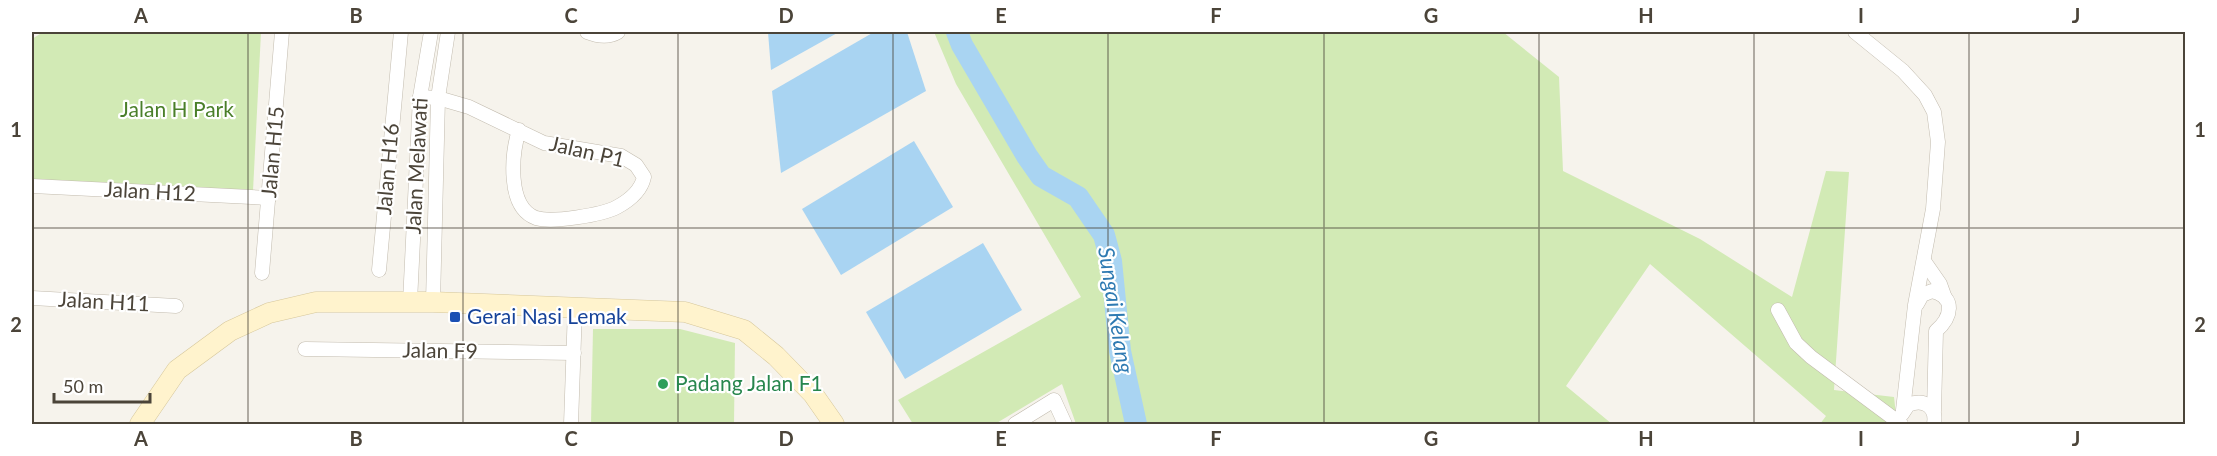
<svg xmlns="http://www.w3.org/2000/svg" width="2217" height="456" font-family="Lato,sans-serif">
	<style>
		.green { fill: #d2eab5 }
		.water { fill: #a9d4f2 }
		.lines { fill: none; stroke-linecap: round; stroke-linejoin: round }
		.river { stroke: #a9d4f2; stroke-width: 22 }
		.minor-casing { stroke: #c2bbae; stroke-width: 15 }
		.secondary-casing { stroke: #d6c79b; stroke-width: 21 }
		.minor { stroke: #fff; stroke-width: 14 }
		.secondary { stroke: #fff3cd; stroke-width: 20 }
		.grid { fill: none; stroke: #4b4439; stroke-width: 1.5; stroke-opacity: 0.55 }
		.transit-dot { fill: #1a4fb4; stroke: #fff; stroke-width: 2 }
		.leisure-dot { fill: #2e9e5b; stroke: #fff; stroke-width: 2 }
		.labels { text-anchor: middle; stroke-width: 4.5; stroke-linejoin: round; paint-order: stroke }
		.park-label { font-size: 21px; fill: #4a7f2a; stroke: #fff }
		.street-label { font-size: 21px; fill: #4b4439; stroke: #fff }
		.transit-label { font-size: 21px; fill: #164399; stroke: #fff; text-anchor: start }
		.leisure-label { font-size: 21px; fill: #27864d; stroke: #fff; text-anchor: start }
		.water-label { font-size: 22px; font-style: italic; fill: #2e7ab2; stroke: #fff }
		.neatline { fill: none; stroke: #4b4439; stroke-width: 2 }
		.grid-label { font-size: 20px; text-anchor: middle; font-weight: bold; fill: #4b4439 }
	</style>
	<rect width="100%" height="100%" fill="#f6f3ec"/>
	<!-- green -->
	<g class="green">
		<polygon points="43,32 261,32 253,191 32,179 32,39"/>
		<polygon points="934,32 1503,32 1559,77 1563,171 1700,239 1792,297 1826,171 1849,172 1834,390 1894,397 1897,424 1820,424 1826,416 1650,264 1566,386 1612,424 1076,424 1062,384 995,424 913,424 898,400 1081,297 956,84"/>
		<polygon points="593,329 680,329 735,343 734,424 591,424"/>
	</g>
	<!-- water -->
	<g class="water">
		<polygon points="768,32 839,32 771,70"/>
		<polygon points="874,32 907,32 926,91 781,173 772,91"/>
		<polygon points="914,141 953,207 841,275 802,209"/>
		<polygon points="983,243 1022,310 905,379 866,312"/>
	</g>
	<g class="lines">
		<!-- river -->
		<polyline class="river" points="957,32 962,45 1027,156 1041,176 1078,197 1104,235 1111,261 1120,351 1136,424"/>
		<!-- minor casing -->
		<g class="minor-casing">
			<g id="minor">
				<path d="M587 32C597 36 608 38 618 32"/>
				<polyline points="1855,32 1903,71 1925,95 1934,112 1938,142 1933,209 1915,305 1903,410"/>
				<path d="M420 97 438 98 469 107 544 143 621 156 636 165 644 177C641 191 630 200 617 207 602 215 552 223 536 218 506 207 512 153 519 130"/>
				<polyline points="32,186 269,198"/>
				<polyline points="1924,261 1940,284 1945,298"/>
				<polyline points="379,270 401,32"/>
				<polyline points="262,273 282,32"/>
				<polyline points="32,298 176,306"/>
				<polyline points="410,302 420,97 431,32"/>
				<polyline points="433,302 438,98 448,32"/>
				<path d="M1917 304 1922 295 1932 291C1957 297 1951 318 1936 331L1934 411"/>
				<polyline points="1778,310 1796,343 1811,357 1901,424"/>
				<polyline points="305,349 574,353"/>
				<path d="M1902 414 1908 405C1924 398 1937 407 1934 424"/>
				<polyline points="571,424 575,308"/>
				<polyline points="1015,424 1054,400 1065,424"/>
			</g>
		</g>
		<!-- secondary casing -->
		<g class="secondary-casing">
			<polyline id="secondary" points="140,424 177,370 230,331 269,313 316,302 433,302 685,312 744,330 776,356 813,394 834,424"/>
		</g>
		<!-- minor -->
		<use href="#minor" class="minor"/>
		<!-- secondary -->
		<use href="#secondary" class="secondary"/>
	</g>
	<!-- grid -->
	<path class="grid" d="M248 32V424M463 32V424M678 32V424M893 32V424M1108 32V424M1324 32V424M1539 32V424M1754 32V424M1969 32V424M32 228H2186"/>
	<!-- markers -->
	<rect class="transit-dot" x="449" y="311" width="12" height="12" rx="3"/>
	<circle class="leisure-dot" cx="663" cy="384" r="6"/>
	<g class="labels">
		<!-- park labels -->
		<g class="park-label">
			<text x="177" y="117">Jalan H Park</text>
		</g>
		<!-- street labels -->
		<g class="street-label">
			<text transform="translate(273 152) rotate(-85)" y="7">Jalan H15</text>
			<text transform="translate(587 152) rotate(13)" y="7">Jalan P1</text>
			<text transform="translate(417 166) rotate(-87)" y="7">Jalan Melawati</text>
			<text transform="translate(388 169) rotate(-85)" y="7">Jalan H16</text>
			<text transform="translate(150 192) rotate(3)" y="7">Jalan H12</text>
			<text transform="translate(104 302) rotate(3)" y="7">Jalan H11</text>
			<text transform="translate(440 351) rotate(1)" y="7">Jalan F9</text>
		</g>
		<!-- transit labels -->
		<g class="transit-label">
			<text x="467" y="324">Gerai Nasi Lemak</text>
		</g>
		<!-- leisure labels -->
		<g class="leisure-label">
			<text x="675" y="391">Padang Jalan F1</text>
		</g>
		<!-- water labels -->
		<g class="water-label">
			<text transform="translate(1116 310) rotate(81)" y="8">Sungai Kelang</text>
		</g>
	</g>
	<!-- border -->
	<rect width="2217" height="456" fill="none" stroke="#ffffff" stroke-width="66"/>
	<!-- scale -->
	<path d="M54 393v9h96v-9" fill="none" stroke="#4b4439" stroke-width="3"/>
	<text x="63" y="393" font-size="18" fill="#4b4439" stroke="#ffffff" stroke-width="4.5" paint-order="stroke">50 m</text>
	<rect x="33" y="33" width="2151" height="390" class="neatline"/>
	<g class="grid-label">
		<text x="141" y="23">A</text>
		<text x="356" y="23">B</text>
		<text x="571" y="23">C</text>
		<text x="786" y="23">D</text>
		<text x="1001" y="23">E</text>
		<text x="1216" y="23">F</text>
		<text x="1431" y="23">G</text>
		<text x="1646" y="23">H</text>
		<text x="1861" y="23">I</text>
		<text x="2076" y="23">J</text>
		<text x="16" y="137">1</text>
		<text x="2200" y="137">1</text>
		<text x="16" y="332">2</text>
		<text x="2200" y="332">2</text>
		<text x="141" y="446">A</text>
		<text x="356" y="446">B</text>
		<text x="571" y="446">C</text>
		<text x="786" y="446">D</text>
		<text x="1001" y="446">E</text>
		<text x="1216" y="446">F</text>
		<text x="1431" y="446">G</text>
		<text x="1646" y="446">H</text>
		<text x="1861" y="446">I</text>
		<text x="2076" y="446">J</text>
	</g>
</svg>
